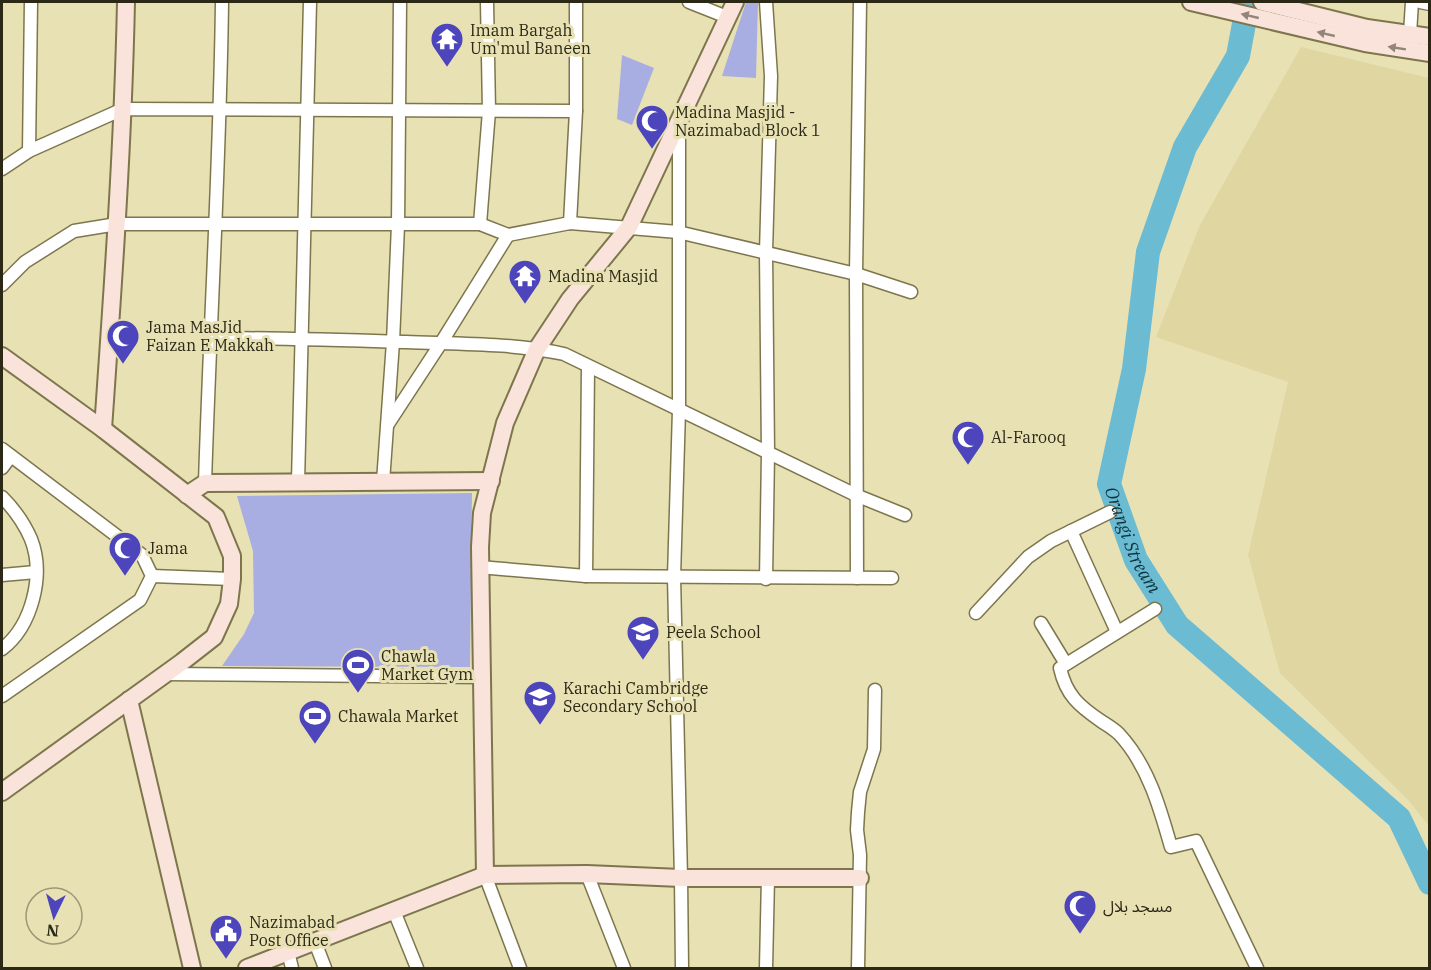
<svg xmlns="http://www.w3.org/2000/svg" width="1431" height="970" font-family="'IBM Plex Serif','Noto Sans Arabic',serif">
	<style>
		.built { fill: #dfd6a1 }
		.green { fill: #a8aee1 }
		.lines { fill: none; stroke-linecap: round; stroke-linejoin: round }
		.river { stroke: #6bbbd3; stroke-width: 24 }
		.street-casing { stroke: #7d764d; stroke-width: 15 }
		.secondary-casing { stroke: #7d764d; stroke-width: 20 }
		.street { stroke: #fff; stroke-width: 12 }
		.secondary { stroke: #fae3db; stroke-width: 16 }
		.oneway { fill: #928678 }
		.labels { text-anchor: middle; stroke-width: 6; stroke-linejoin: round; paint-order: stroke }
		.poi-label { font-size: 16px; fill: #2b2816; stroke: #e8e1b4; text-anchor: start }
		.water-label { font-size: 18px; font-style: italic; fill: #0d343e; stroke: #e8e1b4 }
	</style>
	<rect width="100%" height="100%" fill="#e8e1b4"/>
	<!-- built -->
	<polygon class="built" points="1301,47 1429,78 1429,826 1409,801 1280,673 1248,555 1288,382 1156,337 1200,225"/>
	<!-- green -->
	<g class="green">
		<polygon points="746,2 758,2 756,78 722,76"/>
		<polygon points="622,55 654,68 632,125 617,119"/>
		<polygon points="472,493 470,667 222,666 244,634 254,613 253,551 237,496"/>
	</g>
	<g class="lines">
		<!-- river -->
		<path class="river" id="s1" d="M1248 2 1238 56 1185 147 1148 252 1134 369 1109 484 1136 560 1177 625 1399 818 1430 883"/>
		<!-- street casing -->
		<g class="street-casing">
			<g id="street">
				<polyline points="689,2 727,17"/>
				<polyline points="1420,2 1430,4"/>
				<polyline points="1410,34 1412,2"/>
				<polyline points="679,124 679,410 674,577 681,878 682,968"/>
				<polyline points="29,151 31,2"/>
				<polyline points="2,169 29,151 123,109 576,111"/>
				<polyline points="570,223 576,111 576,2"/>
				<polyline points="480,224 489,111 487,2"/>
				<polyline points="2,285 25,262 74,231 117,224 480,224 508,235 570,223 678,232 856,274 911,292"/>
				<path d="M210 338C275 338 340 340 406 342 458 344 513 343 564 354L858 496 905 515"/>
				<polyline points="388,424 441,343 508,235"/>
				<polyline points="2,449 142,555 152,576 140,600 2,696"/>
				<polyline points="2,468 11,456"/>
				<polyline points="298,482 310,2"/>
				<polyline points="383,482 393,342 398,225 400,2"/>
				<path d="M205 483C210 322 220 162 222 2"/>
				<path d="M2 497C14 509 24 523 31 539 45 575 32 626 2 649"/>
				<polyline points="1071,531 1117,632"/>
				<polyline points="479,567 586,576 892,578"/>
				<polyline points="2,575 36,572"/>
				<polyline points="152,576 232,579"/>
				<polyline points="586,576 588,367"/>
				<polyline points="857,578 856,274 860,2"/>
				<polyline points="766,579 768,453 766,252 771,76 766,2"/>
				<path d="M1155 609 1060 668C1066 695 1079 706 1101 721 1107 725 1114 729 1119 734 1148 765 1160 808 1171 847L1196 841 1257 968"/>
				<polyline points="976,613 1028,557 1051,541 1110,512"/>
				<polyline points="1041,623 1066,664"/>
				<polyline points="165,674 482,677"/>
				<polyline points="587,874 624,968"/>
				<polyline points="485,875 520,968"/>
				<polyline points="394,911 417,968"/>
				<polyline points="315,942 325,968"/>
				<polyline points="288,952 292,968"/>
				<polyline points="766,968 768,877"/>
				<polyline points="858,968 860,855 857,830 858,812 860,792 874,749 875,690"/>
			</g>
		</g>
		<!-- secondary casing -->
		<g class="secondary-casing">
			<g id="secondary">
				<polyline points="1191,2 1365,43 1430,53"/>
				<polyline points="1262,2 1367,28 1430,37"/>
				<polyline points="2,356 103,429 216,517 232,556 232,579 229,604 214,637 182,662 2,792"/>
				<path d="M103 429C113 286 123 144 126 2"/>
				<polyline points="187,495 205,483 491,481"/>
				<polyline points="129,700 192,968"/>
				<polyline points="485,875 480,547 482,513 505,423 537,349 570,299 629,227 735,2"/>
				<polyline points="247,968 485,875 587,874 681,878 860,878"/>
			</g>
		</g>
		<!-- street -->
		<use href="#street" class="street"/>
		<!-- secondary -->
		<use href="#secondary" class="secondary"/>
	</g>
	<!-- one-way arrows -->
	<defs><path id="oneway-solid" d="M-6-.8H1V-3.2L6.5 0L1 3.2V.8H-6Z" transform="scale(1.5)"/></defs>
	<g class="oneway">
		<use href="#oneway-solid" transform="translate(1250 16) rotate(-167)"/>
		<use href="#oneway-solid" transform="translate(1326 34) rotate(-167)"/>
		<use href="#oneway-solid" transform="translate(1397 48) rotate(-171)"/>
	</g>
	<!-- icons -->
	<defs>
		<g id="temple-pin" transform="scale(1.725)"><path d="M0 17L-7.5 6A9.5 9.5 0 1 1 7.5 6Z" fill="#4d45bc" stroke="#e8e1b4"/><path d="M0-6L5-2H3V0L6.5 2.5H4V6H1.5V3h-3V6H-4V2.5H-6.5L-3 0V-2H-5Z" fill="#fff"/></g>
		<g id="mosque-pin" transform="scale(1.725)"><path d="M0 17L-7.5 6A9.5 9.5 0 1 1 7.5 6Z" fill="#4d45bc" stroke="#e8e1b4"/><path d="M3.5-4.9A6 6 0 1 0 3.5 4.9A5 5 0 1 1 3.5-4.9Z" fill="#fff"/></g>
		<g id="school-pin" transform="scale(1.725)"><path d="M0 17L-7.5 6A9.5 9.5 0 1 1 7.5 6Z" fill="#4d45bc" stroke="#e8e1b4"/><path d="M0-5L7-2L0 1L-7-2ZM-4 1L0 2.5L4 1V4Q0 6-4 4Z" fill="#fff"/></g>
		<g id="stadium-pin" transform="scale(1.725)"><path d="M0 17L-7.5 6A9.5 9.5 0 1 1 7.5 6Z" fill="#4d45bc" stroke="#e8e1b4"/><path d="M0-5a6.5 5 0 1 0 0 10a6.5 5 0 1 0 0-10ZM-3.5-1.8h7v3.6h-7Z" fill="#fff"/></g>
		<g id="civic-pin" transform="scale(1.725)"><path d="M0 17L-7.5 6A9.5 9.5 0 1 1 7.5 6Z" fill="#4d45bc" stroke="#e8e1b4"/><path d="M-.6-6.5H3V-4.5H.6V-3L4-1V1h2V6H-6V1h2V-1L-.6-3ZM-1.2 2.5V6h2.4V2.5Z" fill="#fff"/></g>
	</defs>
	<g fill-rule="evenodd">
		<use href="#temple-pin" x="447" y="39"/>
		<use href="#mosque-pin" x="652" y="121"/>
		<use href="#temple-pin" x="525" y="276"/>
		<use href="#mosque-pin" x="123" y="336"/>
		<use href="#mosque-pin" x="968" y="437"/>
		<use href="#mosque-pin" x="125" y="548"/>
		<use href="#school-pin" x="643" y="632"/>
		<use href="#stadium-pin" x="358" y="665"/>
		<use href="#school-pin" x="540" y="697"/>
		<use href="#stadium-pin" x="315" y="716"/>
		<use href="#mosque-pin" x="1080" y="906"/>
		<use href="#civic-pin" x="226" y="931"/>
	</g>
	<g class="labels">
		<!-- poi labels -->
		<g class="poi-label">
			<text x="470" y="36">Imam Bargah<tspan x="470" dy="18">Um'mul Baneen</tspan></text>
			<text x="675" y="118">Madina Masjid -<tspan x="675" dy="18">Nazimabad Block 1</tspan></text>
			<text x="548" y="282">Madina Masjid</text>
			<text x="146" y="333">Jama MasJid<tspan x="146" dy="18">Faizan E Makkah</tspan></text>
			<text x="991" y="443">Al-Farooq</text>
			<text x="148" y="554">Jama</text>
			<text x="666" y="638">Peela School</text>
			<text x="381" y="662">Chawla<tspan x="381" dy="18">Market Gym</tspan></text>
			<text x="563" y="694">Karachi Cambridge<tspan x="563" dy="18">Secondary School</tspan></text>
			<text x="338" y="722">Chawala Market</text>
			<text x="1103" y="912">مسجد بلال</text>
			<text x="249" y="928">Nazimabad<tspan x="249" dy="18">Post Office</tspan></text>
		</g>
		<!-- water labels -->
		<g class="water-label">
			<text dy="6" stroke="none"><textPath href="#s1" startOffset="568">Orangi Stream</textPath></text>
		</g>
	</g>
	<!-- border -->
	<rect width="1431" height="970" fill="none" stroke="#2b2816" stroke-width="6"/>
	<!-- north arrow -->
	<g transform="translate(54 916) rotate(185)"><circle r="28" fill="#e8e1b4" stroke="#9c9775" stroke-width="1.5"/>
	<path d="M0-4.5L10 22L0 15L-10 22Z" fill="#4d45bc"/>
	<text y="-9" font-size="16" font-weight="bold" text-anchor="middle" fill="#2b2816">N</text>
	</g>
</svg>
